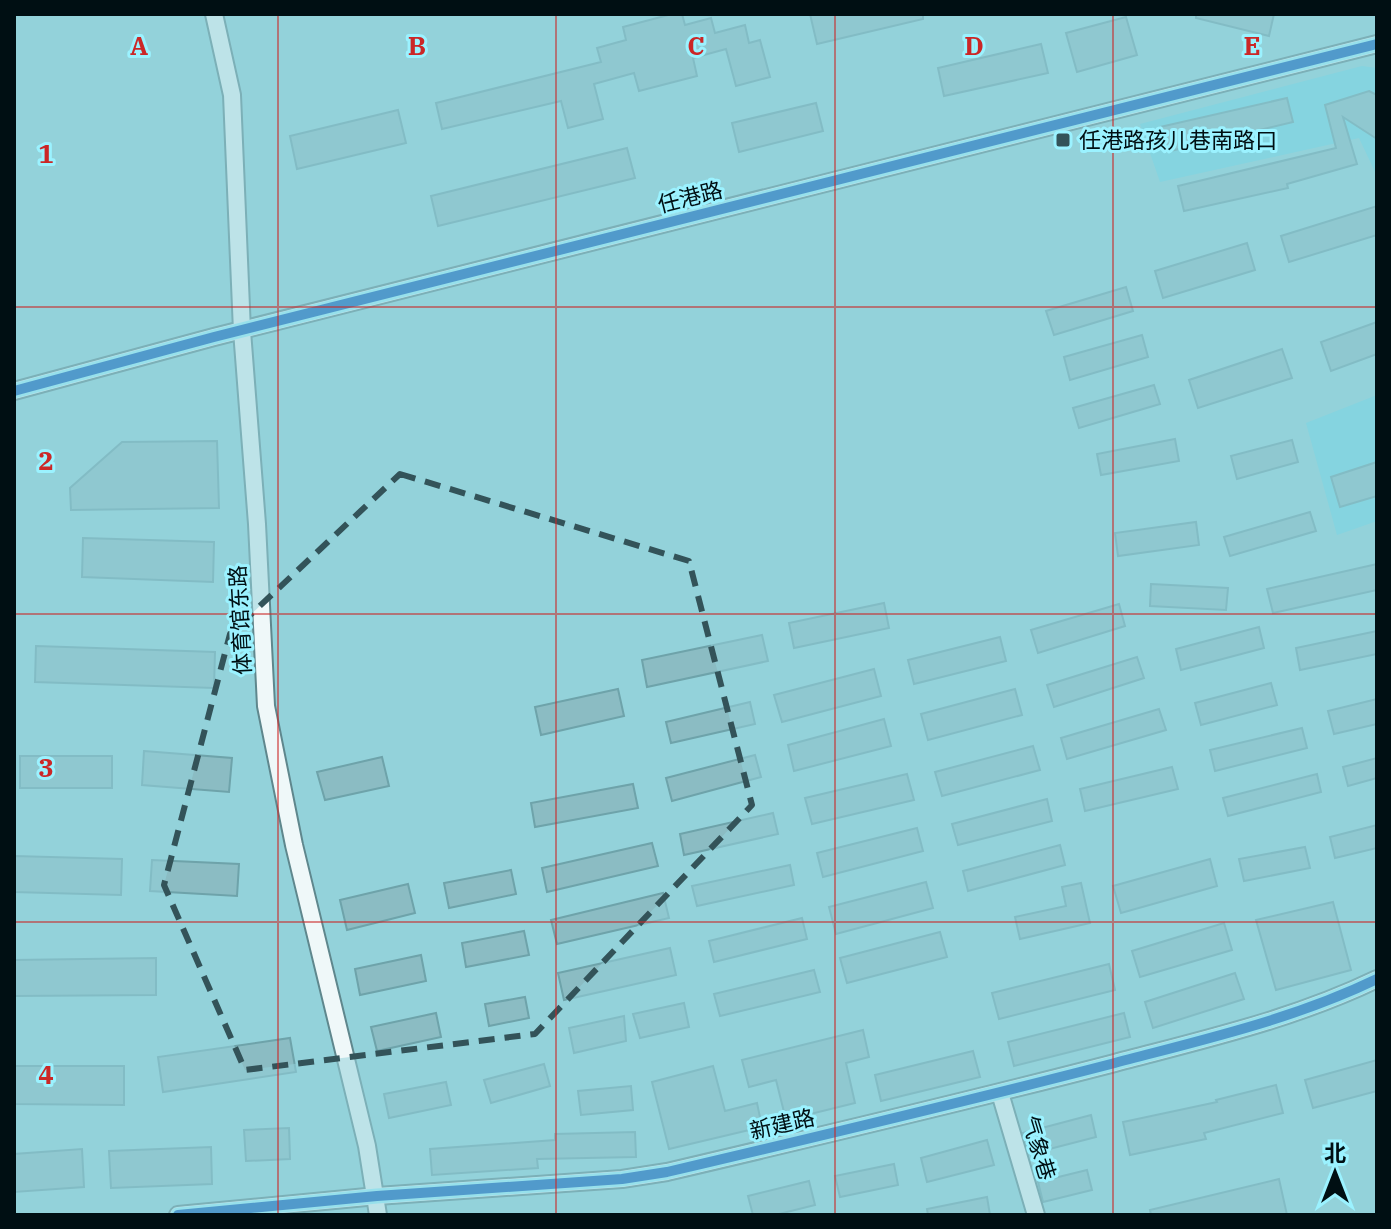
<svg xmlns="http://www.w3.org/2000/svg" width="1391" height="1229" font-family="'IBM Plex Serif','Noto Sans SC',serif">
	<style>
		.built { fill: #73d8e6 }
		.building { fill: #8bbcc3; stroke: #6ea3aa; stroke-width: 2 }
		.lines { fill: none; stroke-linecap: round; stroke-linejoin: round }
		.minor-casing { stroke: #5f878d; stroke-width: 20 }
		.minor { stroke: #eff8f9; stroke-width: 16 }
		.cycleway-casing { stroke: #9bf2ff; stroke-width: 15 }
		.cycleway { stroke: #0057b8; stroke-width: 10 }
		.marked { fill: none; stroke: #335359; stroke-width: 6; stroke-dasharray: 16 10; stroke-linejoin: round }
		.grid { fill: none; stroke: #cb2727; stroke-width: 2; stroke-opacity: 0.55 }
		.poi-dot { fill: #335359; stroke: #9bf2ff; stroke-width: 3 }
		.labels { text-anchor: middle; stroke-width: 6; stroke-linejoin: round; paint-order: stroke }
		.poi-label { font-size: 22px; fill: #000f13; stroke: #9bf2ff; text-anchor: start }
		.street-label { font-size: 22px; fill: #000f13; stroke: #9bf2ff }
		.grid-label { font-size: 26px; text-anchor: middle; font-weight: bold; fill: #cb2727; stroke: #9bf2ff; stroke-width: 6; stroke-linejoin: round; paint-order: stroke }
	</style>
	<rect width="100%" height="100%" fill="#93d2da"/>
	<!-- built -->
	<g class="built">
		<polygon points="1362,66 1377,68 1377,176 1359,138 1160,182 1140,124"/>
		<polygon points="1377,395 1377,521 1337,535 1306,423"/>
	</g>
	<!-- building -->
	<g class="building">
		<polygon points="672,14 682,14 685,25 711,18 715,33 745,25 749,43 760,40 770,77 736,86 726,49 693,58 697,76 639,91 634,73 594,84 603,119 568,128 561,101 442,129 436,103 601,62 597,48 626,40 623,27"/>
		<polygon points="810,14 923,14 923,19 817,44"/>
		<polygon points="1196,14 1274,14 1269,36 1196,18"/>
		<polygon points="1126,17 1137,55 1077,72 1066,33"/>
		<polygon points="1041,44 1048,73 944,96 938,68"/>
		<polygon points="1369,91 1377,95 1377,139 1343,117 1357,164 1287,184 1288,188 1184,211 1178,186 1336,148 1325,105"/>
		<polygon points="1287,98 1293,122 1166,152 1160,127"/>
		<polygon points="816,103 823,131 739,152 732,123"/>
		<polygon points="398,110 406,143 297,169 290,136"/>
		<polygon points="627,148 635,178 438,226 431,196"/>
		<polygon points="1377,206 1377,235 1289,262 1281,236"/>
		<polygon points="1247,243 1255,270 1163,298 1155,271"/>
		<polygon points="1126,287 1133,311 1054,335 1046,311"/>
		<polygon points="1377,322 1377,354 1331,371 1321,342"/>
		<polygon points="1142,335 1148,357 1070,380 1064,357"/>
		<polygon points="1282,349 1292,378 1198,408 1189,380"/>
		<polygon points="1154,385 1160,404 1079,428 1073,408"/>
		<polygon points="1175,439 1179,461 1101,475 1097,454"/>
		<polygon points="1292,440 1298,462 1237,479 1231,456"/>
		<polygon points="217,441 219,508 71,510 70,488 122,442"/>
		<polygon points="1377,462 1377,496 1340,507 1331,477"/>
		<polygon points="1310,512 1316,531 1230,556 1224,537"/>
		<polygon points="1196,522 1199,545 1118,556 1115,533"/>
		<polygon points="83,538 214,542 213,582 82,577"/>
		<polygon points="1377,564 1377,590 1273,613 1267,589"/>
		<polygon points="1151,584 1228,588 1226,610 1150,606"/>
		<polygon points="884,603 889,628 794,648 789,623"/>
		<polygon points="1119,604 1125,626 1038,653 1031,630"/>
		<polygon points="1259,627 1264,648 1181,670 1176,649"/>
		<polygon points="1377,631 1377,654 1300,670 1296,648"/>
		<polygon points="762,635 768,661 647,687 642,660"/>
		<polygon points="1000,637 1006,661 914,684 908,660"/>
		<polygon points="36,646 215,652 214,688 35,682"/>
		<polygon points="1137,657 1144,678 1054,707 1047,685"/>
		<polygon points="874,669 881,696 782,722 774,695"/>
		<polygon points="1271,683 1277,705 1201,725 1195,703"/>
		<polygon points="618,689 624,716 541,735 535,707"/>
		<polygon points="1015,689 1022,715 928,740 921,714"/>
		<polygon points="1377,699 1377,724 1334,734 1328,711"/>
		<polygon points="750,702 755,724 671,743 666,722"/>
		<polygon points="1159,709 1166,730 1067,759 1061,738"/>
		<polygon points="884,719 891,746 794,771 788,745"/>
		<polygon points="1302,728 1307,748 1215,771 1210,750"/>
		<polygon points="1033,746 1040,770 942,796 935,772"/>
		<polygon points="144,751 232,758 229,792 142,785"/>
		<polygon points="755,755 761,777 672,801 666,778"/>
		<rect x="20" y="756" width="92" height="32"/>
		<polygon points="382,757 389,786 325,800 317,772"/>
		<polygon points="1377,758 1377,778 1348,786 1343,767"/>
		<polygon points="1172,767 1178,789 1085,811 1080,789"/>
		<polygon points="907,774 914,800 812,824 805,798"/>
		<polygon points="1317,774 1321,792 1228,816 1223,798"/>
		<polygon points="633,784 638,808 535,827 531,803"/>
		<polygon points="1047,799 1052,821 958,845 952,824"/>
		<polygon points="773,813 778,834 684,855 680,834"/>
		<polygon points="1377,825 1377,848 1335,858 1330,837"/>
		<polygon points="917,828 923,851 823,877 817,853"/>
		<polygon points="652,843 658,866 547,892 542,868"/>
		<polygon points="1060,845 1065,865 968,891 963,871"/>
		<polygon points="1305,847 1310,868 1244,881 1239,859"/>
		<polygon points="14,856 122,859 121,895 14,892"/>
		<polygon points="1210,859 1217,886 1121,913 1113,886"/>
		<polygon points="152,860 239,864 237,896 150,891"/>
		<polygon points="790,865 794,885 697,906 692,886"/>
		<polygon points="511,870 516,894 449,908 444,883"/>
		<polygon points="926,882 933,908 836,934 829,907"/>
		<polygon points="1081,883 1090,923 1020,939 1015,917 1066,906 1062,887"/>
		<polygon points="408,884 415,913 347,930 340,900"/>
		<polygon points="663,893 669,918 557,944 551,920"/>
		<polygon points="1333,902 1351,970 1276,990 1256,920"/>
		<polygon points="802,918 807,939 714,962 709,941"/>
		<polygon points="1224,923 1232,950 1140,977 1132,951"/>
		<polygon points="524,931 529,955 466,967 462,943"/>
		<polygon points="940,932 947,957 847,983 840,958"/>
		<polygon points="670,948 676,975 564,1000 558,973"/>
		<polygon points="421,955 426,981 360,995 355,969"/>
		<polygon points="156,958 156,995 14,996 14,960"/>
		<polygon points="1109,964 1115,990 999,1019 992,993"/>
		<polygon points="814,970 820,992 720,1016 714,994"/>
		<polygon points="1235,973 1244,999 1153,1028 1145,1002"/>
		<polygon points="525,997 529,1018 489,1026 485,1004"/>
		<polygon points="684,1003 689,1027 640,1038 633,1014"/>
		<polygon points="436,1013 441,1037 377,1051 371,1027"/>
		<polygon points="1124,1013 1130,1037 1014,1066 1008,1042"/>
		<polygon points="624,1016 626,1041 574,1053 569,1028"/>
		<polygon points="863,1030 869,1057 846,1063 855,1103 786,1120 776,1080 749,1087 742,1060"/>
		<polygon points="290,1038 296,1072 163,1092 158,1057"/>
		<polygon points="973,1051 980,1077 881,1101 875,1075"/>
		<polygon points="1377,1060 1377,1091 1313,1108 1305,1080"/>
		<polygon points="544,1064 550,1086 491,1103 484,1080"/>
		<polygon points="14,1066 124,1066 124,1105 14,1104"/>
		<polygon points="713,1066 725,1111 757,1103 762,1127 669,1149 652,1082"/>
		<polygon points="446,1082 451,1105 389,1118 384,1094"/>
		<polygon points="1276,1085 1283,1113 1204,1133 1206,1139 1130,1155 1123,1122 1217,1102 1216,1100"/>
		<polygon points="631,1086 633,1110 581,1115 578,1091"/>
		<polygon points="1091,1115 1096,1137 1030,1154 1023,1133"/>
		<polygon points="289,1128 290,1159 246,1161 244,1130"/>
		<polygon points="635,1132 636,1157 537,1159 538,1168 432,1175 430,1149 555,1140 555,1134"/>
		<polygon points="987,1140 994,1165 927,1182 921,1158"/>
		<polygon points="211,1147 212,1184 111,1188 109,1151"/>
		<polygon points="82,1149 84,1187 14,1192 14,1154"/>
		<polygon points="894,1164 898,1185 840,1197 835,1176"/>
		<polygon points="1087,1170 1092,1190 1043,1202 1038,1182"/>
		<polygon points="1279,1179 1287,1215 1151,1215 1150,1210"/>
		<polygon points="809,1181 815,1205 775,1215 753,1215 748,1196"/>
		<polygon points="987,1197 990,1215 928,1215 927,1209"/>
	</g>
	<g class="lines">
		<!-- minor casing -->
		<g class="minor-casing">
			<g id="minor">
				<polyline points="214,14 232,95 242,331 257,524 266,706 294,845 367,1146 378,1215"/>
				<polyline points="14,391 214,337 1377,44"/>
				<polyline points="1000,1093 1036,1215"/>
				<path d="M178 1215 377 1196 622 1179 667 1172C816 1137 964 1102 1111 1064 1201 1040 1292 1020 1377 979"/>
			</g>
		</g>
		<!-- minor -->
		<use href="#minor" class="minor"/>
		<!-- cycleway casing -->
		<g class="cycleway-casing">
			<g id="cycleway">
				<polyline points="14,391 214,337 1377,44"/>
				<path d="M178 1215 377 1196 622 1179 667 1172C816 1137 964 1102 1111 1064 1201 1040 1292 1020 1377 979"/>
			</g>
		</g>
		<!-- cycleway -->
		<use href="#cycleway" class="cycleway"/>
	</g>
	<!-- marked area -->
	<path d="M0 0H1391V1229H0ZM400 474 689 561 752 805 535 1034 245 1070 164 885 230 634Z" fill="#93d2da" fill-opacity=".55" fill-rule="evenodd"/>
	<path class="marked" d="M400 474 689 561 752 805 535 1034 245 1070 164 885 230 634Z"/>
	<!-- grid -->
	<path class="grid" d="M278 14V1215M556 14V1215M835 14V1215M1113 14V1215M14 307H1377M14 614H1377M14 922H1377"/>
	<!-- markers -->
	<rect class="poi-dot" x="1055" y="132" width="16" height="16" rx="4"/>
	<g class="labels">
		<!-- poi labels -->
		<g class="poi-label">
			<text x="1079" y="148">任港路孩儿巷南路口</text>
		</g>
		<!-- street labels -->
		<g class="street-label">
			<text transform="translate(690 197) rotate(-14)" y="8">任港路</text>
			<text transform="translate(240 620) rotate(-93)" y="8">体育馆东路</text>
			<text transform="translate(782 1124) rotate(-13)" y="8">新建路</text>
			<text transform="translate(1039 1148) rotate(73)" y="8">气象巷</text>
		</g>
	</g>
	<g class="grid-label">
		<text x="139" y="55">A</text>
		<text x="417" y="55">B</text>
		<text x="696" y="55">C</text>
		<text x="974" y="55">D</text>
		<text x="1252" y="55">E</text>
		<text x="46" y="163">1</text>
		<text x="46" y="470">2</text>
		<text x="46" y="777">3</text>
		<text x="46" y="1084">4</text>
	</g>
	<!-- border -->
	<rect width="1391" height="1229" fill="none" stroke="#000f13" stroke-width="32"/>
	<!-- north arrow -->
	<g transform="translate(1335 1173)" stroke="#9bf2ff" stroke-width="6" paint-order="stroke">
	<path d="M0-6L14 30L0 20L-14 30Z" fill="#000f13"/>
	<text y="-12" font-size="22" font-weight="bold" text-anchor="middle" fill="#000f13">北</text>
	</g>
</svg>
